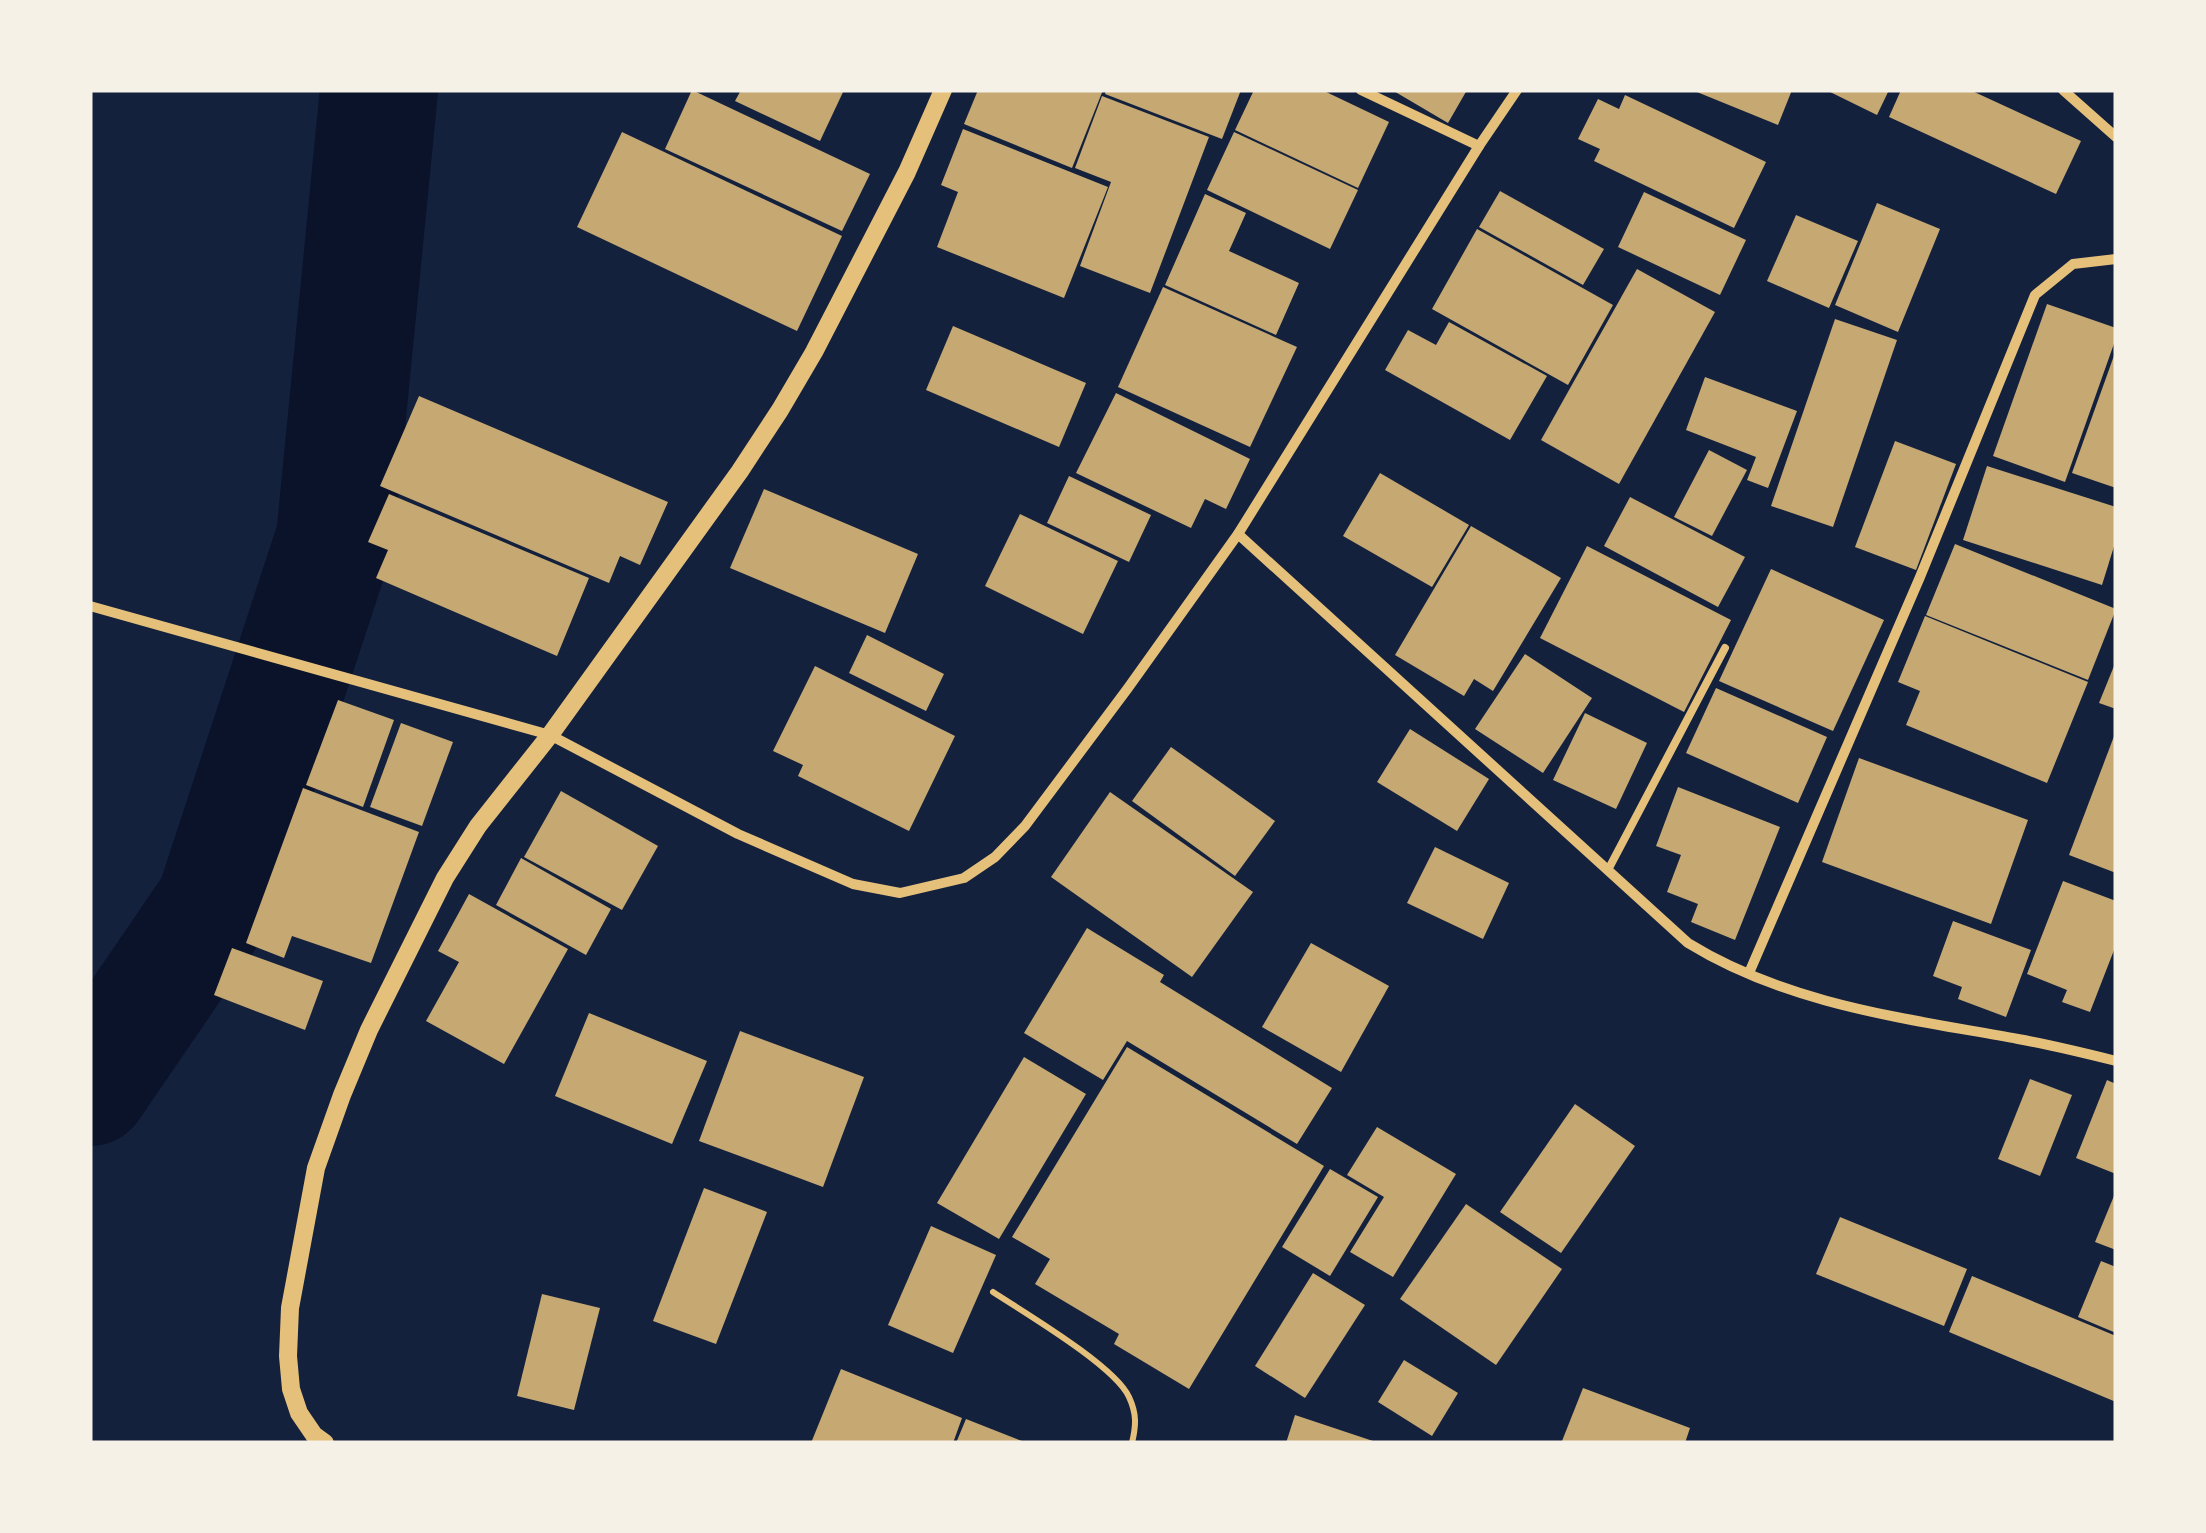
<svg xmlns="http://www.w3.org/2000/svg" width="2206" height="1533" font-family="'Exo 2',sans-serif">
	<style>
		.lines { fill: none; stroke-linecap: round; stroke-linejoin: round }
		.river { stroke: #0b132b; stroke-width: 118 }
		.building { fill: #c6a872 }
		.path { stroke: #e5c07b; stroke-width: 6 }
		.service { stroke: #e5c07b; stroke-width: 8 }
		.minor { stroke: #e5c07b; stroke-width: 10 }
		.tertiary { stroke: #e5c07b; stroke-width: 18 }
	</style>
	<rect width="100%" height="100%" fill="#14213d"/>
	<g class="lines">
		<!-- river -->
		<polyline class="river" points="90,1087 215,904 335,538 379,90"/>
	</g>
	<!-- building -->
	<g class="building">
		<polygon points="692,90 870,174 842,231 665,149"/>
		<polygon points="741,90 844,90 820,141 735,101"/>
		<polygon points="978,90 1103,90 1072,168 964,124"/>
		<polygon points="1106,90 1241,90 1222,139 1105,94"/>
		<polygon points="1254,90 1322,90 1389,122 1358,188 1235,130"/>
		<polygon points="1392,90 1467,90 1448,123"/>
		<polygon points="1692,90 1792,90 1778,125"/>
		<polygon points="1826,90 1889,90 1877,115"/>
		<polygon points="1901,90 1970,90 2081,141 2056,194 1889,117"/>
		<polygon points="1625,95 1766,162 1734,228 1594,161 1600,149 1578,139 1598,99 1619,109"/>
		<polygon points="1102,96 1209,137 1150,293 1080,266 1111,182 1075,168"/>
		<polygon points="963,129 1108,187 1064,298 937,247 958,192 941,185"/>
		<polygon points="622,132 842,236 797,331 577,227"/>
		<polygon points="1234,132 1358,190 1330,249 1207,190"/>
		<polygon points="1500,191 1604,249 1583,285 1479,227"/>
		<polygon points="1644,192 1746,240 1720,295 1618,247"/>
		<polygon points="1205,194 1246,213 1229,251 1299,283 1276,335 1165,285"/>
		<polygon points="1877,203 1940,229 1898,332 1835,305"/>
		<polygon points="1796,215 1858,241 1829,308 1767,281"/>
		<polygon points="1477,229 1613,305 1568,385 1432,309"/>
		<polygon points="1637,269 1715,312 1619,484 1541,440"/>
		<polygon points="1163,287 1297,347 1250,447 1118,387"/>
		<polygon points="2047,304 2116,328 2116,338 2065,482 1993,456"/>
		<polygon points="1835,319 1897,340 1833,527 1771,506"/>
		<polygon points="1449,322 1547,376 1510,440 1385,370 1408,330 1436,345"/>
		<polygon points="953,326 1086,383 1059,447 926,390"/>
		<polygon points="2116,350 2116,488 2072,473"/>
		<polygon points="1705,377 1797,411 1768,488 1747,480 1756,457 1686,430"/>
		<polygon points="1116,393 1250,459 1226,509 1205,499 1191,528 1076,473"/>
		<polygon points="419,396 668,502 640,565 620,556 609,583 380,486"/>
		<polygon points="1895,441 1956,464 1916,570 1855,547"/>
		<polygon points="1709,450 1747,470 1712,536 1674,517"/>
		<polygon points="1987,466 2116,507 2116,540 2102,585 1963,540"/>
		<polygon points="1380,473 1469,525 1432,587 1343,536"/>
		<polygon points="1069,476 1151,515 1129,562 1047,523"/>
		<polygon points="764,489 918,554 885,633 730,568"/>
		<polygon points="389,494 589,578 557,656 376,578 388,550 368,542"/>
		<polygon points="1630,497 1745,557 1718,607 1604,546"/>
		<polygon points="1020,514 1118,561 1083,634 985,586"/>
		<polygon points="1471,526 1561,578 1493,691 1474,679 1464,696 1395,655"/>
		<polygon points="1955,544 2116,609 2088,680 1926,615"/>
		<polygon points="1587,546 1731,620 1684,712 1540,638"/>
		<polygon points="1771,569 1884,620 1833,731 1719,681"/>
		<polygon points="1925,616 2088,682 2047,783 1906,725 1920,691 1898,682"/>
		<polygon points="867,635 944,674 926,711 849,673"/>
		<polygon points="1525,654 1592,698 1543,773 1475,729"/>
		<polygon points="2116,661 2116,709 2099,703"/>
		<polygon points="815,666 955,736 909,831 798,776 803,765 773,751"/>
		<polygon points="1716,688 1827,737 1798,803 1686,753"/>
		<polygon points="338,700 394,720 363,807 306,785"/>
		<polygon points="1585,713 1647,743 1616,809 1553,780"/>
		<polygon points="401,723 453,742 422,826 370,807"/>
		<polygon points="1410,729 1489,779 1457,831 1377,782"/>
		<polygon points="2116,731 2116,873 2069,855"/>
		<polygon points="1171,747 1275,821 1235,876 1132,801"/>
		<polygon points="1859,758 2028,820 1991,924 1822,862"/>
		<polygon points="1678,787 1780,827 1735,940 1691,922 1698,904 1667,892 1681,855 1656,846"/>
		<polygon points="303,788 419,832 371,963 292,936 284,958 246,943"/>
		<polygon points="561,791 658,846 622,910 524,857"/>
		<polygon points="1110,792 1253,892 1192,977 1051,877"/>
		<polygon points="1435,847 1509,883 1483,939 1407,903"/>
		<polygon points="521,858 611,909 586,955 496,905"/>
		<polygon points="2063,881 2116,901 2116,945 2090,1012 2062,1002 2067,990 2027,974"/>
		<polygon points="469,894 568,949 504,1064 426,1021 459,962 438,951"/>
		<polygon points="1953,921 2031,950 2006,1017 1958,999 1962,987 1933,976"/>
		<polygon points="1087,928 1164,975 1160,982 1332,1088 1297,1144 1127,1041 1103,1080 1024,1033"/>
		<polygon points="1311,943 1389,986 1341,1072 1262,1027"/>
		<polygon points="232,948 323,981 305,1030 214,995"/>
		<polygon points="589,1013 707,1061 672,1144 555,1096"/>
		<polygon points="740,1031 864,1077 823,1187 699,1141"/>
		<polygon points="1127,1047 1324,1166 1189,1389 1114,1344 1119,1334 1035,1284 1050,1259 1012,1237"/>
		<polygon points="1024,1057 1086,1094 999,1239 937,1203"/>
		<polygon points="2030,1079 2072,1095 2040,1176 1998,1159"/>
		<polygon points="2107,1080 2116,1084 2116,1174 2076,1158"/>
		<polygon points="1575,1104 1635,1146 1561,1253 1500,1212"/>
		<polygon points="1377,1127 1456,1174 1393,1277 1350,1252 1384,1197 1347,1175"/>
		<polygon points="1330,1169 1378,1197 1330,1276 1282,1247"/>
		<polygon points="704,1188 767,1212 716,1344 653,1321"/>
		<polygon points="2116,1191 2116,1250 2095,1242"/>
		<polygon points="1466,1204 1562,1269 1496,1365 1400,1299"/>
		<polygon points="1840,1217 1967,1269 1944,1326 1816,1274"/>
		<polygon points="931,1226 996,1255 953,1353 888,1325"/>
		<polygon points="2101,1261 2116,1267 2116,1333 2078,1317"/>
		<polygon points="1313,1273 1365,1305 1305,1398 1255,1366"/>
		<polygon points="1972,1276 2116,1336 2116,1402 1949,1332"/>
		<polygon points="542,1294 600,1308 574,1410 517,1396"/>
		<polygon points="1404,1360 1458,1393 1432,1436 1378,1402"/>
		<polygon points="841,1369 962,1418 953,1443 811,1443"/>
		<polygon points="1583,1388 1690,1428 1685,1443 1569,1443 1562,1441"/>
		<polygon points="1295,1415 1376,1442 1376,1443 1286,1443"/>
		<polygon points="966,1419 1027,1443 956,1443"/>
	</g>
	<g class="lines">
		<!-- path -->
		<path class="path" d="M993 1292C1025 1313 1115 1366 1129 1397 1137 1414 1136 1426 1132 1443"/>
		<!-- service -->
		<polyline class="service" points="1608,870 1725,648"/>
		<!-- minor -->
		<g class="minor">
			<polyline points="1361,90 1479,146"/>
			<polyline points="2063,90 2116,137"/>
			<path d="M1238 534 1688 943C1789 1005 1904 1018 2018 1039 2051 1045 2084 1053 2116 1061"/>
			<polyline points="90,606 550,735 738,834 853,884 900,893 964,878 995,857 1025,826 1128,688 1238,534 1479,146 1517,90"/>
			<polyline points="1749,973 1920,577 2035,295 2073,264 2116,259"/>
		</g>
		<!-- tertiary -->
		<polyline class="tertiary" points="325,1443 314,1435 299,1413 291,1389 288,1356 290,1308 316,1168 342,1095 369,1030 445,878 478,826 550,735 740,471 780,410 814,352 907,172 943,90"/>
	</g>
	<!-- border -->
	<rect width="2206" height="1533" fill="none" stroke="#f6f1e7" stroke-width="185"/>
</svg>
